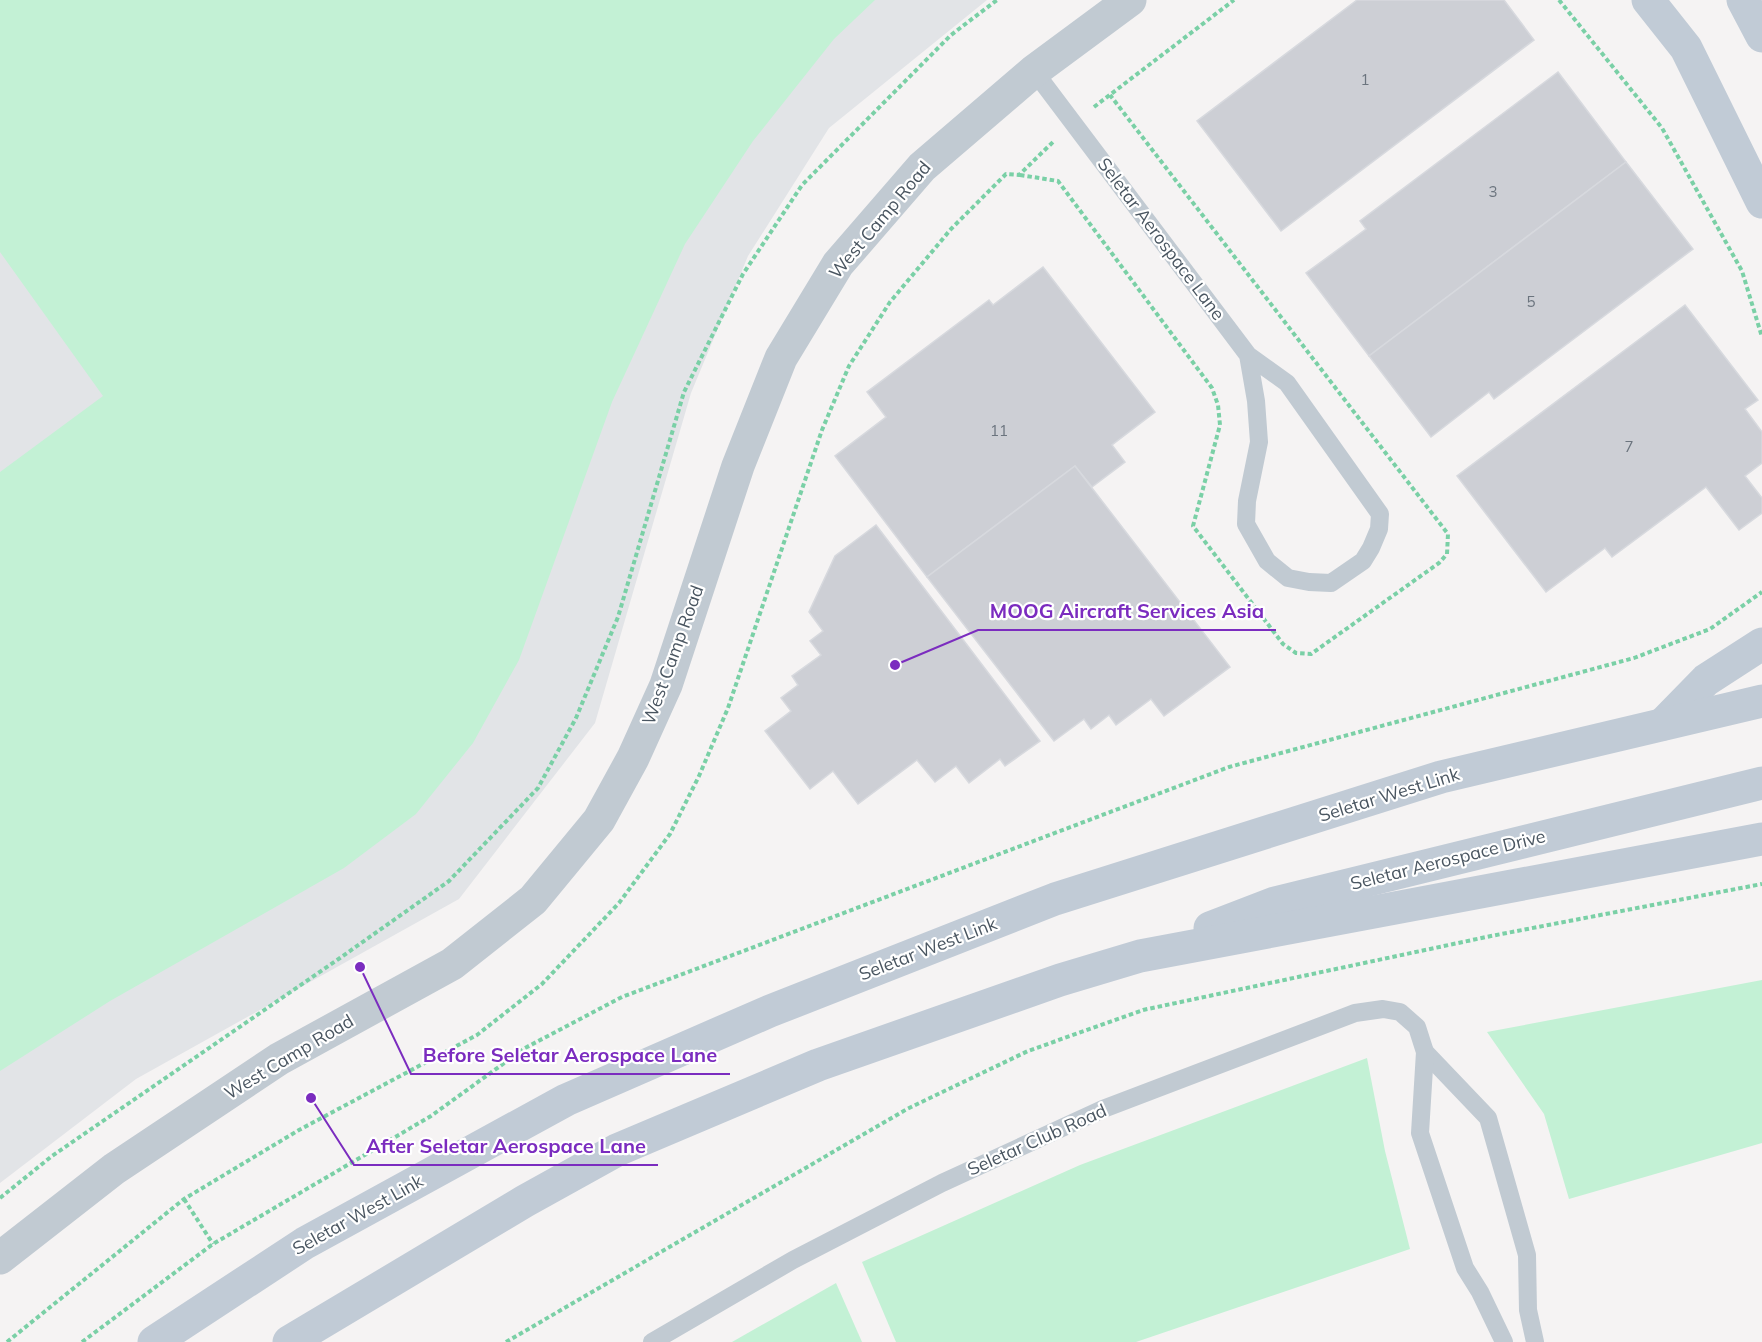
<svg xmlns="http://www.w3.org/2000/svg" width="1762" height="1342" font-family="Mulish,sans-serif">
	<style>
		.airport { fill: #e2e4e7 }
		.green { fill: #c3f1d5 }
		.building { fill: #cdcfd5; stroke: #d7d9de; stroke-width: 1.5 }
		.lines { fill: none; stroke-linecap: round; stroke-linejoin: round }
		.path { stroke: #7ad0a6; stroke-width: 4; stroke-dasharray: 4.5 3; stroke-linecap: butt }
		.lane { stroke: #c1cad2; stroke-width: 18 }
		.street { stroke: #c1cad2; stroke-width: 33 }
		.secondary { stroke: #c1cbd6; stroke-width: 33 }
		.labels { text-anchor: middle; stroke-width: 4.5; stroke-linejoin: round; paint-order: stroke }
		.number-label { font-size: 15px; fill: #6b747e }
		.street-label { font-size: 18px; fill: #4a5661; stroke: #fff }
		.leader { fill: none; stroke: #7b2cbf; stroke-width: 2 }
		.callout-dot { fill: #7b2cbf; stroke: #fff; stroke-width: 2 }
		.callout-label { font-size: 20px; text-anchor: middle; font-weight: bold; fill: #7b2cbf; stroke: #fff; stroke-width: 4.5; stroke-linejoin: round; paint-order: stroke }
	</style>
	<rect width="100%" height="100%" fill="#f5f3f3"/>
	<!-- airport -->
	<polygon class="airport" points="0,0 987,0 829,128 748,256 691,393 595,723 459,899 136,1079 0,1183"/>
	<!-- green -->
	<g class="green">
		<polygon points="0,0 875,0 834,39 753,141 685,244 612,402 519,660 473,743 416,814 344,868 110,1001 0,1071 0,472 103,396 0,252"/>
		<polygon points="1762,980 1762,1143 1569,1199 1544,1114 1487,1032"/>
		<polygon points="1367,1058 1385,1151 1410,1249 1136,1342 896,1342 862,1262 1080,1165"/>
		<polygon points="836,1283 862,1342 732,1342"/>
	</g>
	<!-- building -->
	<g class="building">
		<polygon points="1357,0 1504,0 1534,40 1281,231 1197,121"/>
		<polygon points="1558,72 1626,162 1369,356 1306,273 1366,229 1360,221"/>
		<polygon points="1626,162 1693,249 1494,399 1489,392 1431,437 1369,356"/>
		<polygon points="1043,267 1155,412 1112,445 1125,462 1092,487 1075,466 927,577 835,456 886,417 867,392 989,300 993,305"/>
		<polygon points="1685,305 1758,400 1745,409 1762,432 1762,463 1745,476 1762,498 1762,513 1739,530 1706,487 1612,557 1605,548 1546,592 1457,476"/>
		<polygon points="1075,466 1230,667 1164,716 1151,699 1116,725 1109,715 1091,729 1084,719 1054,741 927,577"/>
		<polygon points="876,525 1040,741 1005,766 1000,759 969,783 956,766 935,782 917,760 858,804 833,771 810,789 765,731 791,711 781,698 798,685 792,676 821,655 810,641 823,631 809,612 835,556"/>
	</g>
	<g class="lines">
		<!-- path -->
		<g class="path">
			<polyline points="1559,0 1662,128 1742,271 1762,337"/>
			<polyline points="1094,107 1234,0"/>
			<polyline points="1020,175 1058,181 1212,388 1218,405 1220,425 1193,526 1283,644 1296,653 1311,654 1439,563 1447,554 1448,534 1110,95"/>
			<polyline points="0,1198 52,1156 340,958 449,881 538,788 576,718 618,617 684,392 743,274 802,185 951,35 997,0"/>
			<polyline points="184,1199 213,1244"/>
			<polyline points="7,1342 184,1199 299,1130 477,1035 542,984 619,903 670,834 699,776 728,708 822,430 849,366 890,302 951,229 1006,174 1019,175 1054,141"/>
			<polyline points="82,1342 213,1244 431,1116 525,1048 622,997 1229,767 1634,658 1710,629 1762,592"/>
			<polyline points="506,1342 907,1109 1028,1051 1143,1010 1491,936 1762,884"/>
		</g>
		<!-- lane -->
		<g class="lane">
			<polyline points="1034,71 1248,355 1287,383 1380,514 1379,529 1371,548 1363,561 1331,583 1309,582 1288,578 1267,561 1246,524 1247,501 1259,442 1256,401 1248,355"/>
			<polyline points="1425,1052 1488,1118 1527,1255 1528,1310 1535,1342"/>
			<polyline points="652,1342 793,1260 942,1183 1103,1109 1355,1013 1383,1009 1400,1012 1417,1027 1425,1052 1420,1133 1465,1268 1480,1292 1504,1342"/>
		</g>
		<!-- street -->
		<polyline class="street" points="0,1258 114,1169 279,1059 452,964 533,900 599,820 633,758 666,685 738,466 781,358 838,264 922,167 1034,71 1130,0"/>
		<!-- secondary -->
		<g class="secondary">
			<polyline points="1648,0 1686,48 1762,202"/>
			<polyline points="1743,0 1762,36"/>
			<polyline points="1663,724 1706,680 1762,644"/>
			<polyline points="1210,928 1275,903 1762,783"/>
			<polyline points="154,1342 305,1243 566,1100 770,1011 1055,899 1441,777 1762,701"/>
			<polyline points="289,1342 525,1201 617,1150 818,1065 1060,980 1140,956 1762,839"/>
		</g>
	</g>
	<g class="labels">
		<!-- number labels -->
		<g class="number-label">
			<text x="1365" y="85">1</text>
			<text x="1493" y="197">3</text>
			<text x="1531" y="307">5</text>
			<text x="999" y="436">11</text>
			<text x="1629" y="452">7</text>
		</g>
		<!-- street labels -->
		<g class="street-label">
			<text transform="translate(880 220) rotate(-50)" y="6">West Camp Road</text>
			<text transform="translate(1161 239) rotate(53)" y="6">Seletar Aerospace Lane</text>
			<text transform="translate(673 655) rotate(-70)" y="6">West Camp Road</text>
			<text transform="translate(1389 795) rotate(-17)" y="6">Seletar West Link</text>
			<text transform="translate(1448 860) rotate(-14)" y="6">Seletar Aerospace Drive</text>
			<text transform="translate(928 949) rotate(-21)" y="6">Seletar West Link</text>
			<text transform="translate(289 1057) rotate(-31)" y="6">West Camp Road</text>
			<text transform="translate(1037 1140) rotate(-24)" y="6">Seletar Club Road</text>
			<text transform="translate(358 1215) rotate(-29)" y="6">Seletar West Link</text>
		</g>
	</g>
	<!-- callouts -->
	<path class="leader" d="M895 665L978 630H1276M360 967L411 1074H730M311 1098L354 1165H658"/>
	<g class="callout-dot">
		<circle cx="895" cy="665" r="6"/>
		<circle cx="360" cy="967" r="6"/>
		<circle cx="311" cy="1098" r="6"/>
	</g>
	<g class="callout-label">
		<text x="1127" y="618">MOOG Aircraft Services Asia</text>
		<text x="570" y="1062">Before Seletar Aerospace Lane</text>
		<text x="506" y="1153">After Seletar Aerospace Lane</text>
	</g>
</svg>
